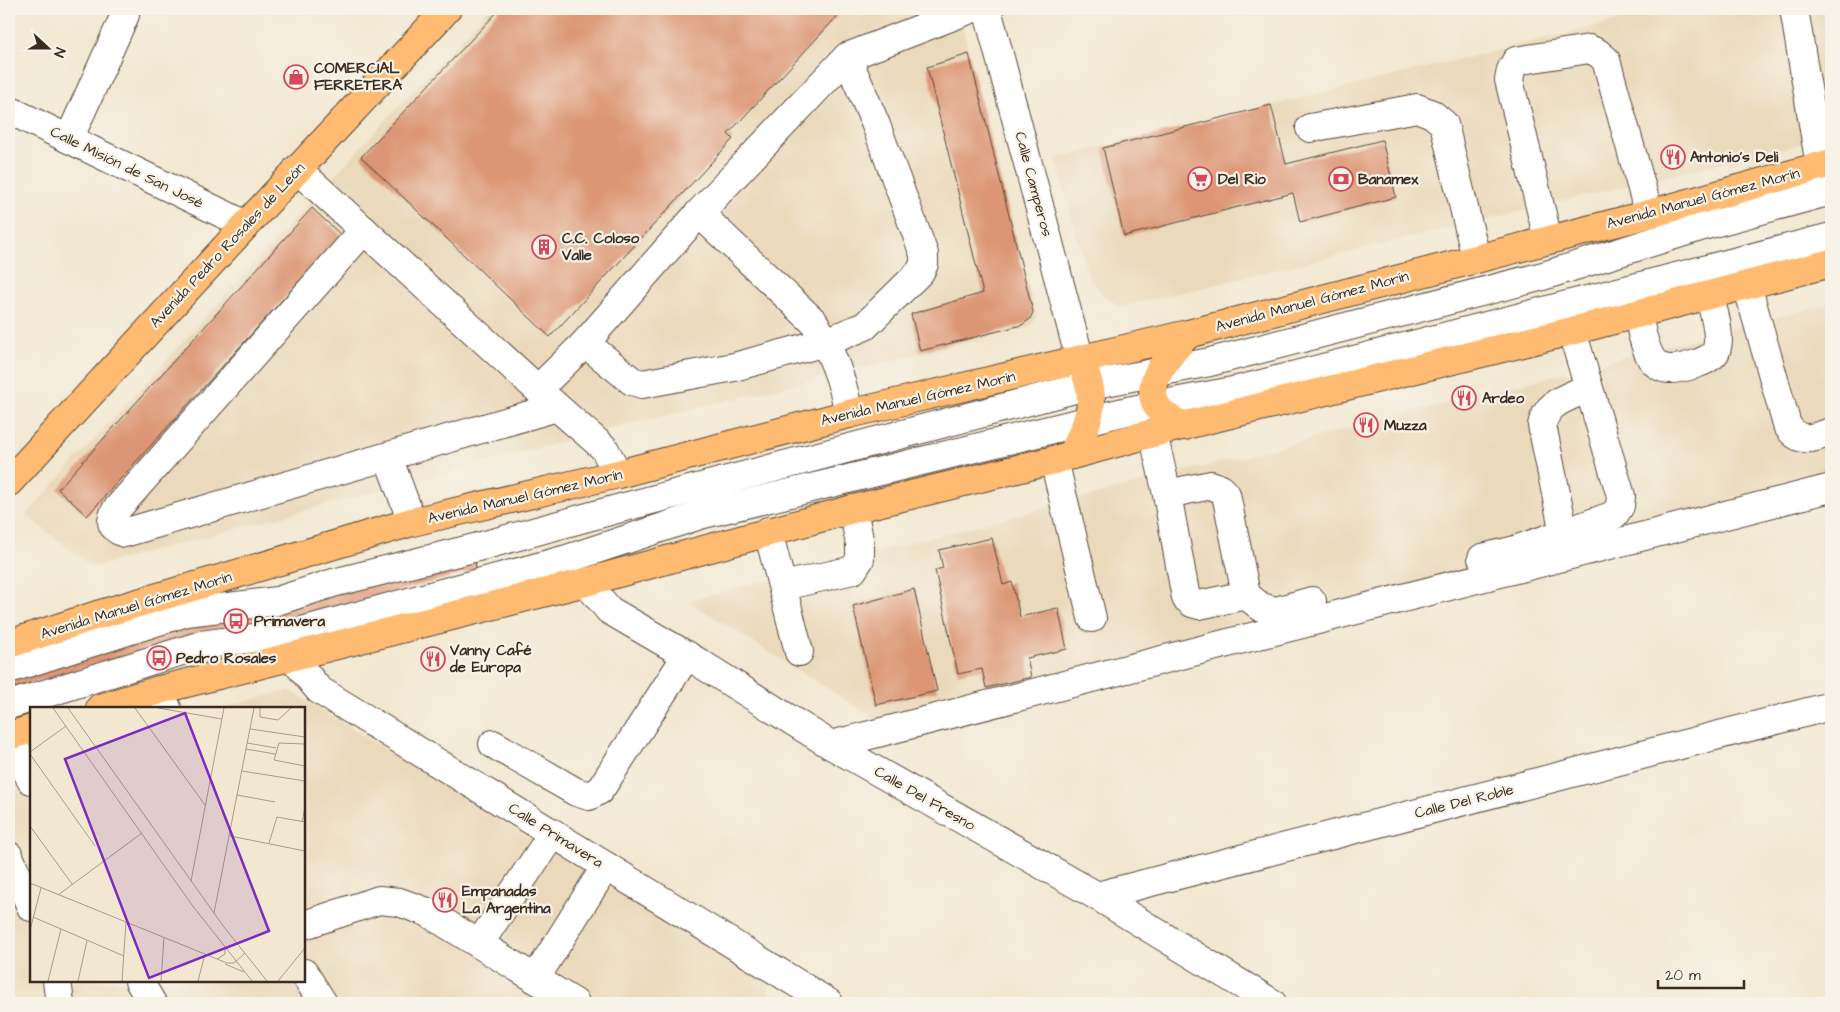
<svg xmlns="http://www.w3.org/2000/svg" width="1840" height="1012" font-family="'Architects Daughter',sans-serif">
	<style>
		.built { fill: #ead9ba }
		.building { fill: #dc9674 }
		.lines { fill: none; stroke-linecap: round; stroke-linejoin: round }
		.minor-casing { stroke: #564639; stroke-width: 30 }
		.major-casing { stroke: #564639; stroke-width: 30 }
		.minor { stroke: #fff; stroke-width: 28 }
		.major { stroke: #febb71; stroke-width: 28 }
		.labels { text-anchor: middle; stroke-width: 4.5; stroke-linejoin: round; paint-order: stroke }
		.poi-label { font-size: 15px; font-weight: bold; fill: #3b2a1e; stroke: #f7f3e8; text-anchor: start }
		.street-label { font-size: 15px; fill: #3b2a1e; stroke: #f7f3e8 }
		.inset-road { fill: none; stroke: #a99c89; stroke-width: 1 }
		.view { fill: #7b2cbf; fill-opacity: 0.15; stroke: #7b2cbf; stroke-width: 2.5 }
		.inset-edge { fill: none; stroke: #3b2a1e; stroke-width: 2.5 }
	</style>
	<rect width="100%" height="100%" fill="#f7f3e8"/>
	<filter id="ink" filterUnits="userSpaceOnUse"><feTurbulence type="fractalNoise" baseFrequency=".02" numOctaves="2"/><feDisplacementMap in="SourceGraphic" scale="10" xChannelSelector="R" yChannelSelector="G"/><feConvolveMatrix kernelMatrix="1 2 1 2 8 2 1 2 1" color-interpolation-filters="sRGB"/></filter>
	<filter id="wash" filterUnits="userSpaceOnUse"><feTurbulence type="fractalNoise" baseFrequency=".0096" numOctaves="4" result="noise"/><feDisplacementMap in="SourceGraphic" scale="20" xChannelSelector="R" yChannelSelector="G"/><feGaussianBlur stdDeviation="1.12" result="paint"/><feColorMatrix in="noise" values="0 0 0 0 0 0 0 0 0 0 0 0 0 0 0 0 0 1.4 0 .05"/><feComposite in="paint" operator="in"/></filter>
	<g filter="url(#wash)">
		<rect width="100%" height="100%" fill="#f2e8d1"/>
		<!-- built -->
		<g class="built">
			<polygon points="489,9 958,9 1036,316 1033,323 1026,328 622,426 92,567 26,515 308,204"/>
			<polygon points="1658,9 1831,9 1831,137 1121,307 1105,297 1088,277 1056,158 1659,11"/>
			<polygon points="1831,303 1831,478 879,721 688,601"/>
			<polygon points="289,690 769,985 770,1000 768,1003 9,1003 9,768 31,762 31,981 304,981 304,708 222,708"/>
		</g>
		<g id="blocks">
			<!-- building -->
			<g class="building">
				<polygon points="500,9 844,9 728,134 733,139 550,337 361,157"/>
				<polygon points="969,54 1033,312 1030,319 1022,325 920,351 911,314 983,293 927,67"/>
				<polygon points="1271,105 1286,164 1382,140 1396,197 1300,222 1293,193 1124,236 1103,148"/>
				<polygon points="312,208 341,235 87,516 58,489"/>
				<polygon points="992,538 1003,585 1012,582 1020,617 1058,608 1067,649 1027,658 1031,677 986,688 982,669 958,674 935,570 943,568 939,550"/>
				<polygon points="475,556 476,570 273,625 201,633 9,690 9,673 198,618"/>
				<polygon points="914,589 937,691 876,705 853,606"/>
			</g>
		</g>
	</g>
	<g filter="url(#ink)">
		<use href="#blocks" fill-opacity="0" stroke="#564639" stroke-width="1"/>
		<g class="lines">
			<!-- minor casing -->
			<g class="minor-casing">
				<g id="minor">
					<polyline points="987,9 1080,360"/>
					<polyline points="1794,9 1820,166"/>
					<polyline points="9,110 246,225"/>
					<polyline points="1310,128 1417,108 1432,114 1444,124 1476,258"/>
					<polyline points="69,139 125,15"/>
					<polyline points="297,169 557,407 604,448 618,474"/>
					<path d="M699 213 814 322C831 350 843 381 849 414"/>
					<path d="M364 230 116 510C109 522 111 528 124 533L557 407"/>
					<polyline points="1548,239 1509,80 1511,70 1516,61 1589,49 1598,53 1606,60 1649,214"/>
					<path d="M1747 285 1787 425C1800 445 1812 438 1831 432"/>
					<path d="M1637 313C1641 327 1643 345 1651 358 1655 364 1662 369 1670 369 1681 369 1711 362 1716 351 1722 337 1713 309 1709 294"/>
					<path d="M1572 331 1621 496 1620 506 1614 515 1564 533 1542 425C1547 401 1568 398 1588 388"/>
					<polyline points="585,343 632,381 642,384 734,367 826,342 865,326 920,272 924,264 924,254 876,125 847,57"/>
					<polyline points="538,389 585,343 699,213 847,57 971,9"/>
					<polyline points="1153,433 1167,494 1186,598 1192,603 1199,605 1246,595"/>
					<polyline points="388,457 412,522"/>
					<polyline points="1054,460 1092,618"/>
					<polyline points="1167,494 1211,485 1221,489 1226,494 1246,595 1261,607 1276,611 1312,601"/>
					<polyline points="768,531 799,652"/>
					<polyline points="1482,558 1515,550 1564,533"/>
					<polyline points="586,582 609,610 698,662 831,745 1097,896 1272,1003"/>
					<polyline points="783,586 853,570 860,559 860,544 853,509"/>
					<polyline points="292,657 319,690 829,1003"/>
					<polyline points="9,669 187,612 277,601 333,583 478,547 617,509 1090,385 1210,362 1543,276 1710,224 1831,191"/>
					<polyline points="159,690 167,708"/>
					<polyline points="9,705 201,645 298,632 567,559 700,515 1127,411 1238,390 1831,237"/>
					<polyline points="10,735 31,780"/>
					<polyline points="493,744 576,792 589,796 600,790 687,655"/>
					<polyline points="831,745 1831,488"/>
					<polyline points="9,856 31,907"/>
					<polyline points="1097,896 1831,706"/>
					<polyline points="304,925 379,900 399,902 427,912 575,1003"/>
					<polyline points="479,944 553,833"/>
					<polyline points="304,973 323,1003"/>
					<polyline points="535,979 606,866"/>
					<polyline points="57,981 60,1003"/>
					<polyline points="139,981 152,1003"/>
				</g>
			</g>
			<!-- major casing -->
			<g class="major-casing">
				<g id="major">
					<path d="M1185 426C1179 423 1170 420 1165 415 1134 390 1171 353 1188 334"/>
					<path d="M1072 455C1090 416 1100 402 1080 360"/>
					<polyline points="9,482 246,225 447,9"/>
					<polyline points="9,644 94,616 412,522 618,474 849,414 1188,334 1649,214 1831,163"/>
					<polyline points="100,708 159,690 586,582 853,509 1054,460 1153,433 1572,331 1831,263"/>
					<polyline points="9,736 31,729"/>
				</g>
			</g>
			<!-- minor -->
			<use href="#minor" class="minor"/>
			<!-- major -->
			<use href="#major" class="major"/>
		</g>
	</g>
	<!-- icons -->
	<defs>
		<g id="shop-ring" transform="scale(1.25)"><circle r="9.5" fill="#f7f3e8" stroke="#d1495b" stroke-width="1.5"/><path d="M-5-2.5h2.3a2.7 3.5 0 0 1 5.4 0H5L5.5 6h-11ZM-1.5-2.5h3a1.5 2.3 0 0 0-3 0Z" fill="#d1495b"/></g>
		<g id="restaurant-ring" transform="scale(1.25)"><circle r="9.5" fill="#f7f3e8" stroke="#d1495b" stroke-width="1.5"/><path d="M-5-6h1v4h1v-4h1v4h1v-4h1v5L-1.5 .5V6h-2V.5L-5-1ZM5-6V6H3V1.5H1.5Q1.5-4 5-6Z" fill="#d1495b"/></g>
		<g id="supermarket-ring" transform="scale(1.25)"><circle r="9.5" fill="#f7f3e8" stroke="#d1495b" stroke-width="1.5"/><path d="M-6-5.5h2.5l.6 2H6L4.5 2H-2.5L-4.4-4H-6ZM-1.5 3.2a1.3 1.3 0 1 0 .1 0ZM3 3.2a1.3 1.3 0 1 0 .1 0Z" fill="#d1495b"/></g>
		<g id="bank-ring" transform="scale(1.25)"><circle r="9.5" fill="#f7f3e8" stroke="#d1495b" stroke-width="1.5"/><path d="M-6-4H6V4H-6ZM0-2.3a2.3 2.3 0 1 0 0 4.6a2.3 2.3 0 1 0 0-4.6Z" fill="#d1495b"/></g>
		<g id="building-ring" transform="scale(1.25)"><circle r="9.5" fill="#f7f3e8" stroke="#d1495b" stroke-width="1.5"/><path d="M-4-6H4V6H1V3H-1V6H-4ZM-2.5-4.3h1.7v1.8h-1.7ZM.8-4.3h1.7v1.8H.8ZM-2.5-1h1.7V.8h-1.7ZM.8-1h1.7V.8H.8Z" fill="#d1495b"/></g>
		<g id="bus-ring" transform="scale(1.25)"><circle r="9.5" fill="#f7f3e8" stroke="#d1495b" stroke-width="1.5"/><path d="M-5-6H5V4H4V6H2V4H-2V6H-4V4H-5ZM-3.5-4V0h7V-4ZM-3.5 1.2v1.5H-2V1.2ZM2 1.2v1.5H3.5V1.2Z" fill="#d1495b"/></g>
	</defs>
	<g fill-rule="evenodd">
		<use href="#shop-ring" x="296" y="77"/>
		<use href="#restaurant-ring" x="1673" y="157"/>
		<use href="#supermarket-ring" x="1200" y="179"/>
		<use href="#bank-ring" x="1341" y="179"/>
		<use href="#building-ring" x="544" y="247"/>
		<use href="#restaurant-ring" x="1464" y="398"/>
		<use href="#restaurant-ring" x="1366" y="425"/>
		<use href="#bus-ring" x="236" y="621"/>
		<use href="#bus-ring" x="159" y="658"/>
		<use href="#restaurant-ring" x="433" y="659"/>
		<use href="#restaurant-ring" x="445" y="900"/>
	</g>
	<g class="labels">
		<!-- poi labels -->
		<g class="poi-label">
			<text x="314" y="73">COMERCIAL<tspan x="314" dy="17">FERRETERA</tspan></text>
			<text x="1690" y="162">Antonio's Deli</text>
			<text x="1218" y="184">Del Rio</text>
			<text x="1358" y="184">Banamex</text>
			<text x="562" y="243">C.C. Coloso<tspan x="562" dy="17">Valle</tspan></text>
			<text x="1482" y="403">Ardeo</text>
			<text x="1384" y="430">Muzza</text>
			<text x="254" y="626">Primavera</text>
			<text x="450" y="655">Vanny Café<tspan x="450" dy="17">de Europa</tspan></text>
			<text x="176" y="663">Pedro Rosales</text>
			<text x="462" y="896">Empanadas<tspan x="462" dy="17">La Argentina</tspan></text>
		</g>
		<!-- street labels -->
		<g class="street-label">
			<text transform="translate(127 167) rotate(26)" y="5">Calle Misión de San José</text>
			<text transform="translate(1034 184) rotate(75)" y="5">Calle Camperos</text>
			<text transform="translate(1703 198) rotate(-15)" y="5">Avenida Manuel Gómez Morín</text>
			<text transform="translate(227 245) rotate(-47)" y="5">Avenida Pedro Rosales de León</text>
			<text transform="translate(1312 301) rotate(-15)" y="5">Avenida Manuel Gómez Morín</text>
			<text transform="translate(918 398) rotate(-13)" y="5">Avenida Manuel Gómez Morín</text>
			<text transform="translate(525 496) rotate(-13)" y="5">Avenida Manuel Gómez Morín</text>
			<text transform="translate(136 605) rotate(-17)" y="5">Avenida Manuel Gómez Morín</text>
			<text transform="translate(925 798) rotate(30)" y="5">Calle Del Fresno</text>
			<text transform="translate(1464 801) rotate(-14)" y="5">Calle Del Roble</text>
			<text transform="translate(556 835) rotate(32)" y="5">Calle Primavera</text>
		</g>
	</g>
	<!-- overview -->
	<g transform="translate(30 707)">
		<rect width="275" height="275" fill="#f2e8d1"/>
		<path class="inset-road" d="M23 1 162 198 222 274M38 1 194 220 237 274M105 1 175 98M128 1 192 12M230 1V10L248 13 261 1M220 22 275 30M217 36 246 41M275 37 249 36 244 53 275 59M216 42 245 47M0 45 36 19M0 47 65 139M212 64 275 74M207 88 245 95M272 115 275 100M0 119 42 177M200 129 275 144M239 136 247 110 275 115M161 174 194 1M0 176 197 256H204L215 246M28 188 112 126M184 206 224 1M3 210 94 249M0 223 11 181M187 252 195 247V241M195 257 214 265M18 274 31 222M48 274 57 234M92 274 96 215M131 274 134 231M168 274 175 247M248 274 275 241"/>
		<path class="view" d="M155 6 239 224 119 271 35 52Z"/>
		<rect width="275" height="275" class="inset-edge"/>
	</g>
	<!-- margin -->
	<rect width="1840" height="1012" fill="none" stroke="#f7f3e8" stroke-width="30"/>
	<!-- north arrow -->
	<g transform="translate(48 48) rotate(111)" stroke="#f7f3e8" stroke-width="4" paint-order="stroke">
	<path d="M0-4L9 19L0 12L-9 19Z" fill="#3b2a1e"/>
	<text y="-8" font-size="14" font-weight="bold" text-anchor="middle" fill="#3b2a1e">N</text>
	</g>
	<!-- scale -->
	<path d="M1658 980v8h86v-8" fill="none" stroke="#3b2a1e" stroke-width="2.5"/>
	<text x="1665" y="980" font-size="15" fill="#3b2a1e" stroke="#f7f3e8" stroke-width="4" paint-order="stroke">20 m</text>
</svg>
